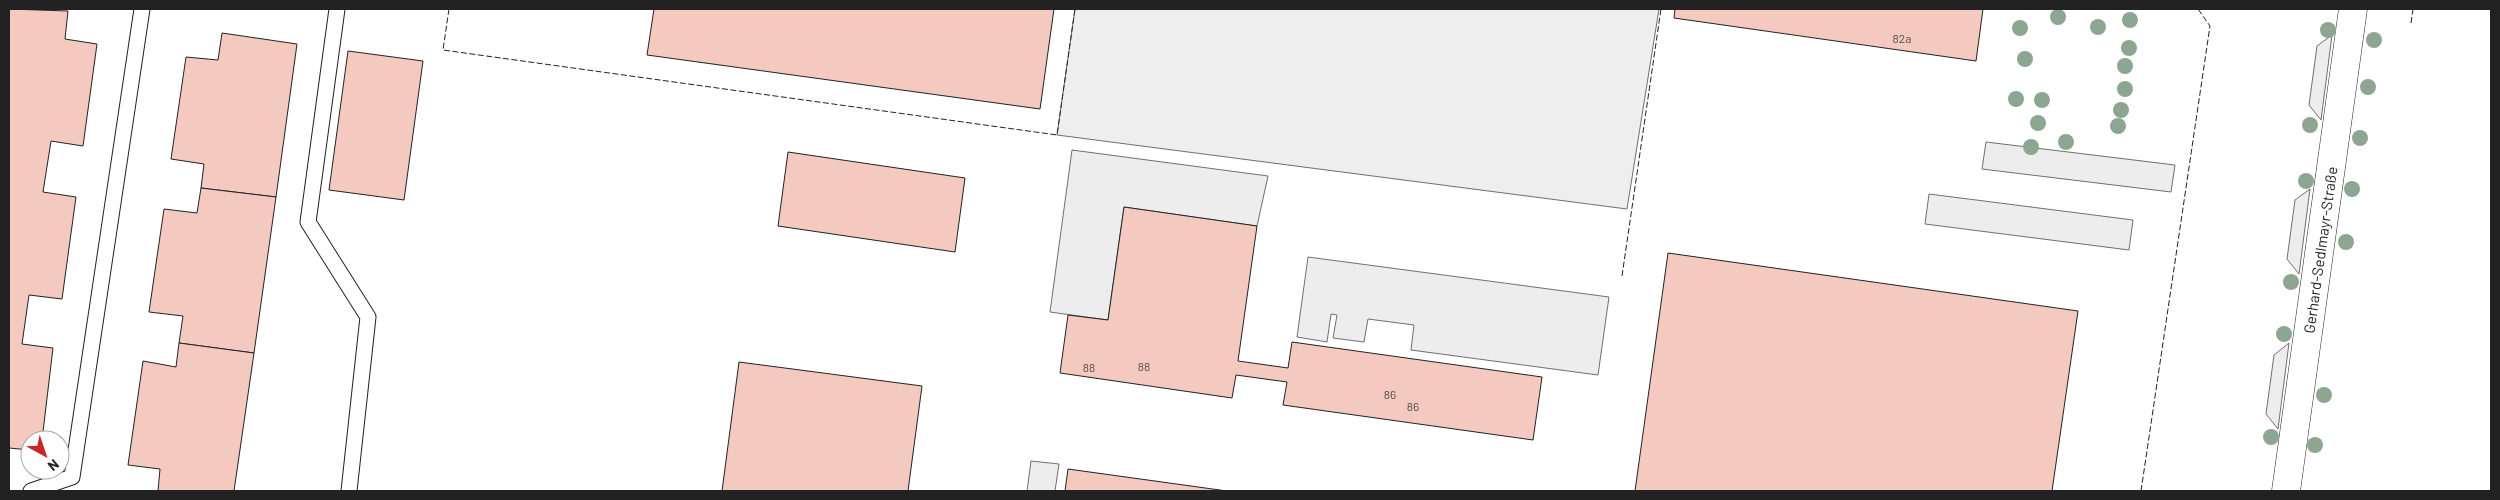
<svg xmlns="http://www.w3.org/2000/svg" width="2500" height="500" font-family="Barlow,sans-serif">
	<style>
		.green { fill: #eee; stroke: #6f6f6f }
		.parking { fill: #ededed; stroke: #6f6f6f }
		.building { fill: #f3c9c0; stroke: #222 }
		.lines { fill: none; stroke-linecap: round; stroke-linejoin: round }
		.lane-casing { stroke: #222; stroke-width: 17 }
		.street-casing { stroke: #222; stroke-width: 29 }
		.lane { stroke: #fff; stroke-width: 15 }
		.street { stroke: #fff; stroke-width: 28 }
		.fence { stroke: #222; stroke-width: 1; stroke-dasharray: 6 2.5; stroke-linecap: butt }
		.tree { fill: #8da692 }
		.labels { text-anchor: middle; stroke-width: 4; stroke-linejoin: round; paint-order: stroke }
		.number-label { font-size: 12px; fill: #564c4a }
		.street-label { font-size: 15px; fill: #222; stroke: #fff }
	</style>
	<rect width="100%" height="100%" fill="#fff"/>
	<!-- green -->
	<polygon class="green" points="1075,9 1659,9 1627,209 1057,135"/>
	<!-- parking -->
	<g class="parking">
		<polygon points="2332,35 2321,120 2309,105 2317,46"/>
		<polygon points="1986,142 2175,165 2171,192 1982,169"/>
		<polygon points="1072,150 1268,176 1257,226 1124,207 1108,320 1050,312"/>
		<polygon points="2310,189 2299,274 2287,259 2295,200"/>
		<polygon points="1929,194 2133,220 2129,250 1925,224"/>
		<polygon points="1308,257 1609,297 1598,375 1411,350 1414,325 1368,319 1364,342 1333,338 1337,315 1331,314 1327,342 1297,337"/>
		<polygon points="2289,343 2278,429 2266,414 2274,355"/>
		<polygon points="1031,461 1059,464 1055,491 1027,491"/>
	</g>
	<!-- building -->
	<g class="building">
		<polygon points="9,9 68,11 65,39 97,44 83,146 51,141 43,192 76,197 62,299 29,295 22,344 53,348 42,440 30,440 30,450 9,448"/>
		<polygon points="654,9 1054,9 1040,109 647,55"/>
		<polygon points="1675,9 1983,9 1976,61 1674,18"/>
		<polygon points="222,33 297,44 276,197 201,188 204,164 171,159 186,57 218,60"/>
		<polygon points="348,51 423,61 404,200 329,190"/>
		<polygon points="788,152 965,178 955,252 778,226"/>
		<polygon points="201,188 276,197 254,353 179,343 183,316 149,312 164,209 197,213"/>
		<polygon points="1124,207 1257,226 1238,361 1288,368 1292,342 1542,377 1533,440 1283,405 1287,382 1236,375 1232,398 1060,373 1068,315 1108,320"/>
		<polygon points="1668,253 2078,311 2052,491 1635,491"/>
		<polygon points="179,343 254,353 234,491 158,491 160,469 128,465 143,361 176,367"/>
		<polygon points="739,362 922,386 908,491 722,491"/>
		<polygon points="1068,469 1227,491 1065,491"/>
	</g>
	<g class="lines">
		<!-- lane casing -->
		<g class="lane-casing">
			<g id="lane">
				<polyline points="337,9 308,222 368,317 349,491"/>
				<polyline points="31,491 72,477 142,9"/>
			</g>
		</g>
		<!-- street casing -->
		<g class="street-casing">
			<polyline id="street" points="2286,491 2353,9"/>
		</g>
		<!-- lane -->
		<use href="#lane" class="lane"/>
		<!-- street -->
		<use href="#street" class="street"/>
		<!-- fence -->
		<g class="fence">
			<polyline points="449,9 443,50 1057,135 1075,9"/>
			<polyline points="2411,23 2413,9"/>
			<polyline points="1622,276 1661,9"/>
			<polyline points="2141,491 2210,26 2198,9"/>
		</g>
	</g>
	<!-- trees -->
	<g class="tree">
		<circle cx="2058" cy="17" r="8"/>
		<circle cx="2130" cy="20" r="8"/>
		<circle cx="2098" cy="27" r="8"/>
		<circle cx="2020" cy="28" r="8"/>
		<circle cx="2328" cy="30" r="8"/>
		<circle cx="2374" cy="40" r="8"/>
		<circle cx="2129" cy="48" r="8"/>
		<circle cx="2025" cy="59" r="8"/>
		<circle cx="2125" cy="66" r="8"/>
		<circle cx="2368" cy="87" r="8"/>
		<circle cx="2125" cy="89" r="8"/>
		<circle cx="2016" cy="99" r="8"/>
		<circle cx="2042" cy="100" r="8"/>
		<circle cx="2121" cy="110" r="8"/>
		<circle cx="2038" cy="123" r="8"/>
		<circle cx="2310" cy="125" r="8"/>
		<circle cx="2118" cy="126" r="8"/>
		<circle cx="2360" cy="138" r="8"/>
		<circle cx="2066" cy="142" r="8"/>
		<circle cx="2031" cy="147" r="8"/>
		<circle cx="2306" cy="181" r="8"/>
		<circle cx="2352" cy="189" r="8"/>
		<circle cx="2346" cy="242" r="8"/>
		<circle cx="2291" cy="282" r="8"/>
		<circle cx="2284" cy="334" r="8"/>
		<circle cx="2324" cy="395" r="8"/>
		<circle cx="2271" cy="437" r="8"/>
		<circle cx="2315" cy="445" r="8"/>
	</g>
	<g class="labels">
		<!-- number labels -->
		<g class="number-label">
			<text x="1902" y="43">82a</text>
			<text x="1144" y="371">88</text>
			<text x="1089" y="372">88</text>
			<text x="1390" y="399">86</text>
			<text x="1413" y="411">86</text>
		</g>
		<!-- street labels -->
		<g class="street-label">
			<text transform="translate(2321 250) rotate(-82)" y="5">Gerhard-Sedlmayr-Straße</text>
		</g>
	</g>
	<!-- border -->
	<rect width="2500" height="500" fill="none" stroke="#222222" stroke-width="20"/>
	<!-- north arrow -->
	<g transform="translate(45 455) rotate(140)"><circle r="24" fill="#ffffff" stroke="#a7a7a7"/>
	<path d="M0-4L9 19L0 12L-9 19Z" fill="#c62828"/>
	<text y="-8" font-size="14" font-weight="bold" text-anchor="middle" fill="#222222">N</text>
	</g>
</svg>
